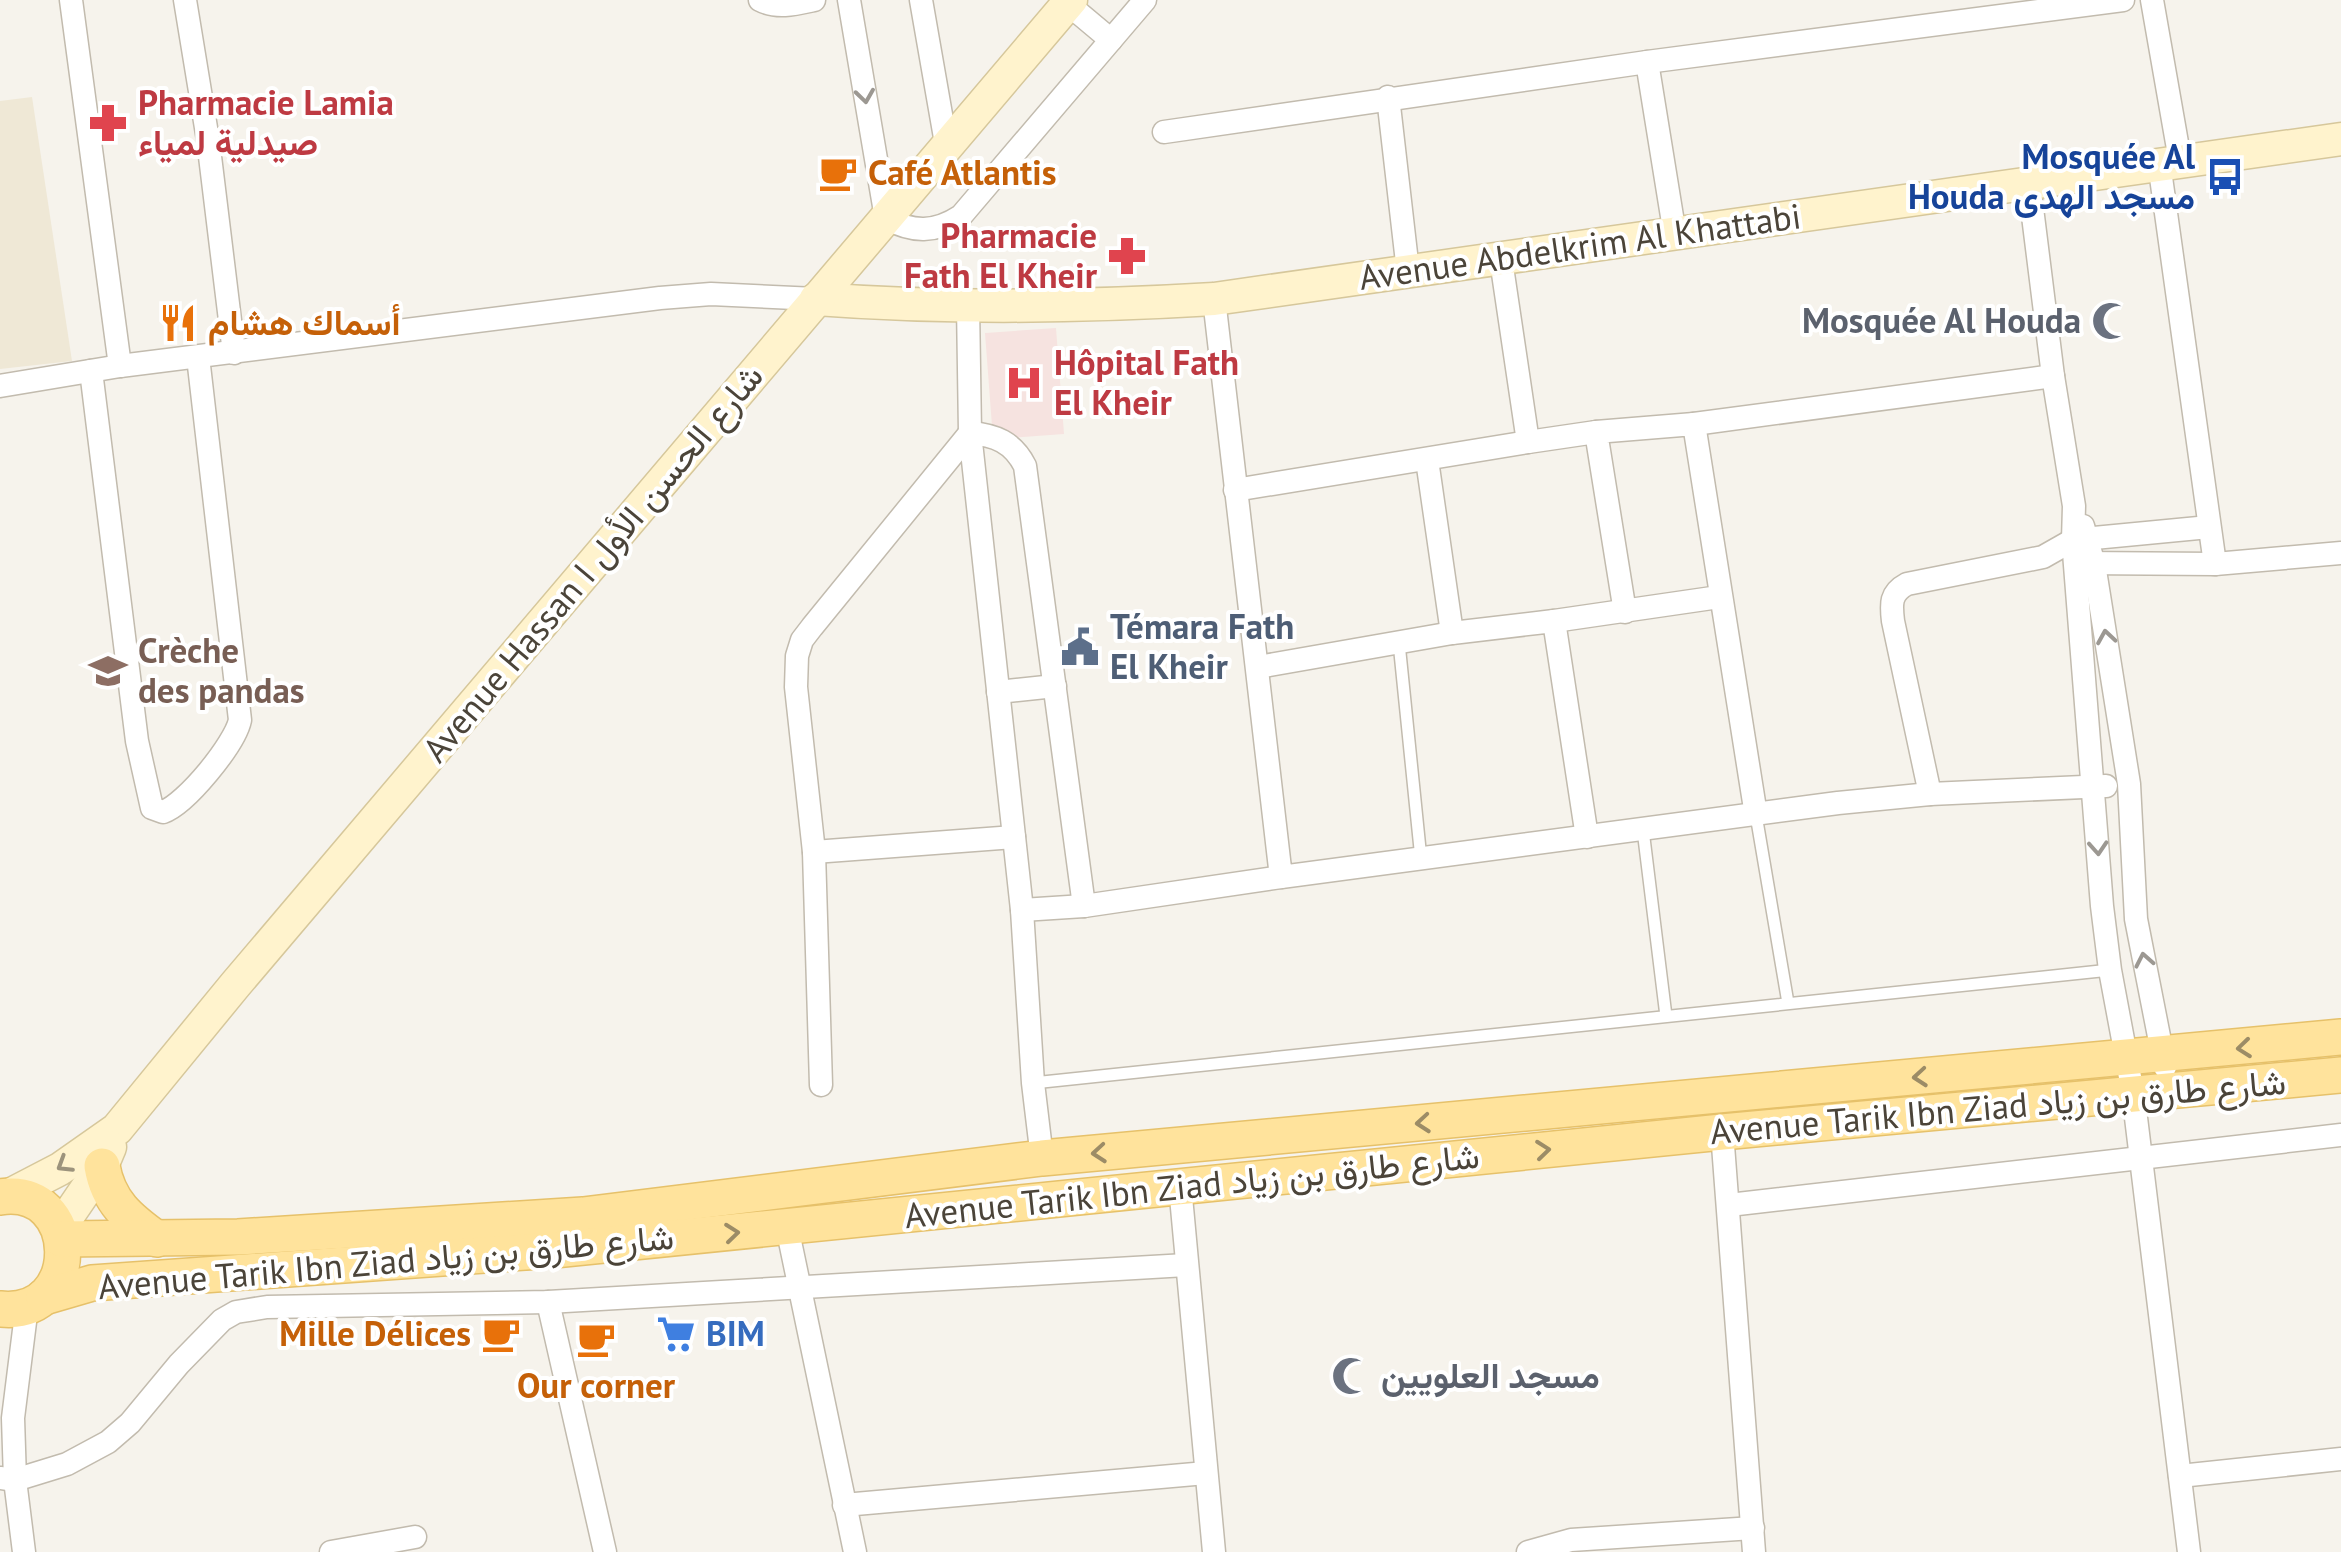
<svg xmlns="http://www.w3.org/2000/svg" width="2341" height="1552" font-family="'PT Sans',Vazirmatn,sans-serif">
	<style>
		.education { fill: #efe8d6 }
		.medical { fill: #f6e3e0 }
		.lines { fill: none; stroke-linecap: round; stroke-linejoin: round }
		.service-casing { stroke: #c2bbae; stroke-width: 14 }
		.minor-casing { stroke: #c2bbae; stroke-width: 25 }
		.secondary-casing { stroke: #d6c79b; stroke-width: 35 }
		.primary-casing { stroke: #e6c16a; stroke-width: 38 }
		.service { stroke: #fff; stroke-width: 11 }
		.minor { stroke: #fff; stroke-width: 22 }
		.secondary { stroke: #fff3cd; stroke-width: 32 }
		.primary { stroke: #ffe39c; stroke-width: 35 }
		.oneway { stroke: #9c9892 }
		.oneway2 { stroke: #9c8c66 }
		.oneway3 { stroke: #9c937c }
		.labels { text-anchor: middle; stroke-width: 8; stroke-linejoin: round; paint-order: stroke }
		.health-label { font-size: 35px; font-weight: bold; fill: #be3a42; stroke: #fff; text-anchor: start }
		.transit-label { font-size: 35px; font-weight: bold; fill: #164399; stroke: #fff; text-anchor: end }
		.food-label { font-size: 35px; font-weight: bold; fill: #c56008; stroke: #fff; text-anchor: start }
		.street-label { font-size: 35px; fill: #4b4439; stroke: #fff }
		.worship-label { font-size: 35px; font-weight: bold; fill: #5b616d; stroke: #fff; text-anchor: end }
		.service-label { font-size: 35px; font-weight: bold; fill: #4e5e75; stroke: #fff; text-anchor: start }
		.education-label { font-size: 35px; font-weight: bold; fill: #785e54; stroke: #fff; text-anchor: start }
		.shop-label { font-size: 35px; font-weight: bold; fill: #366cbe; stroke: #fff; text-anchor: start }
	</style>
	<rect width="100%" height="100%" fill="#f6f3ec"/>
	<!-- education -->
	<polygon class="education" points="32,97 72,361 0,369 0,101"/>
	<!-- medical -->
	<polygon class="medical" points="1056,328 1064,434 993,439 985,333"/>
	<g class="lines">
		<!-- service casing -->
		<g class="service-casing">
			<g id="service">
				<polyline points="1399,643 1421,859"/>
				<polyline points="1756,815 1788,1003"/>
				<polyline points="1643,830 1666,1016"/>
				<polyline points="1033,1083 2110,970"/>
			</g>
		</g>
		<!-- minor casing -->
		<g class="minor-casing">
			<g id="minor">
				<polyline points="71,0 120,366"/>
				<polyline points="185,0 208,140 234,353"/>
				<path d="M760 0C777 9 796 4 814 0"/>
				<path d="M849 0 886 218C913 233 935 233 961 216L1145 0"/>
				<polyline points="921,0 947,149"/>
				<polyline points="2152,0 2180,160"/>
				<polyline points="1068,4 1111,40"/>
				<polyline points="1647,62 1675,235"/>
				<polyline points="1388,97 1408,271"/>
				<polyline points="1164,132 1647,62 2123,0"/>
				<polyline points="2159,163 2215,564"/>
				<polyline points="2029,184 2053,376 2074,506 2073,540 2102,906 2110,970 2133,1093 2189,1552"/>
				<path d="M1214 299 1281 877 1838 803 1930 794 1893 621C1891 604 1890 593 1907 584L2043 557 2073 540 2209 527"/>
				<polyline points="968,305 970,433 1022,910 1033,1083 1042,1158"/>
				<path d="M91 371 137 741 152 808 163 812C186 804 235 744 240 720L198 357"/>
				<polyline points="0,386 120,366 660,298 711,294 816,299"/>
				<polyline points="1694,424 2053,376"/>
				<polyline points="1528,442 1596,432"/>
				<polyline points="1427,460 1452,633"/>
				<polyline points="1235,490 1528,442 1501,260"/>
				<polyline points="2083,526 2094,564 2129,784 2136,919 2165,1067"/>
				<polyline points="2081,563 2215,564 2341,553"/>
				<polyline points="1625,612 1596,432 1694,424 1756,815"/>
				<polyline points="1554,621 1719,597"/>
				<polyline points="1258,667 1452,633 1554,621 1587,837"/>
				<polyline points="998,692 1055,686"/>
				<polyline points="1930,794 2106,786"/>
				<polyline points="814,852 1014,837"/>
				<polyline points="1022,910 1084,906 1281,877"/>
				<path d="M821 1085 814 852 796 687 797 656 802 640 812 627 970 433C995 435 1013 442 1025 466L1084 906"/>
				<polyline points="1722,1132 1754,1552"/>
				<polyline points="1180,1186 1214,1552"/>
				<polyline points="1729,1205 2341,1135"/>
				<polyline points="787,1227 855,1552"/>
				<polyline points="548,1302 605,1552"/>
				<polyline points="2180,1476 2341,1459"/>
				<polyline points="0,1478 15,1480 67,1464 108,1442 130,1423 179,1364 222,1320 236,1312 267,1307 548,1302 1186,1265"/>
				<polyline points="844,1505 1206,1473"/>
				<polyline points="24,1552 15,1480 13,1418 27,1306"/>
				<polyline points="331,1552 415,1537"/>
				<polyline points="1528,1552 1571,1540 1753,1528"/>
			</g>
		</g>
		<!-- secondary casing -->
		<g class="secondary-casing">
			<g id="secondary">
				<path d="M816 299C949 309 1081 307 1214 299L2341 139"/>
				<polyline points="8,1196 60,1169 117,1129 235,985 1071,0"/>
				<polyline points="59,1229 102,1166 110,1147"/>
			</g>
		</g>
		<!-- primary casing -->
		<g class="primary-casing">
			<g id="primary">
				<path d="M102 1166C108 1202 129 1219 157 1239"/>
				<path d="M0 1197C82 1184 85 1318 0 1309"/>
				<polyline points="62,1239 238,1237 583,1215 1042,1158 2341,1037"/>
				<polyline points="44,1297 92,1283 554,1250 1722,1132 2341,1075"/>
			</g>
		</g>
		<!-- service -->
		<use href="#service" class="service"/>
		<!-- minor -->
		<use href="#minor" class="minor"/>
		<!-- secondary -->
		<use href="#secondary" class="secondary"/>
		<!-- primary -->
		<use href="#primary" class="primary"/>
	</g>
	<!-- one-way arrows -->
	<defs><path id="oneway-chevron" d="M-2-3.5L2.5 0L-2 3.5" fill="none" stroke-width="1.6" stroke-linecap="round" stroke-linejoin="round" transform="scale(2.5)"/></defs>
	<g class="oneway">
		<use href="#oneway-chevron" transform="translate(865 96) rotate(82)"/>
		<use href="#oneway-chevron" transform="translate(2106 637) rotate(-99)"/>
		<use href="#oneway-chevron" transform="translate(2098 848) rotate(86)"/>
		<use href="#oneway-chevron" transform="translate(2144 960) rotate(-101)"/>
	</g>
	<g class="oneway2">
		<use href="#oneway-chevron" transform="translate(2244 1048) rotate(174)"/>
		<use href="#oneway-chevron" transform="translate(1920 1077) rotate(175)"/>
		<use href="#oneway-chevron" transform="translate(1423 1123) rotate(175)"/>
		<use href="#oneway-chevron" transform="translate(1543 1150) rotate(-6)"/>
		<use href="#oneway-chevron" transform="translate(1099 1153) rotate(175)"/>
		<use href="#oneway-chevron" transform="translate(732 1233) rotate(-6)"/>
	</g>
	<use class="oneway3" href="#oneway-chevron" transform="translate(64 1165) rotate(148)"/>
	<!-- icons -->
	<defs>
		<g id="pharmacy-bare" transform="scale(3)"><path d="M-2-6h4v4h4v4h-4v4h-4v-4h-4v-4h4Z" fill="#e0444e" stroke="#fff" stroke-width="2.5" paint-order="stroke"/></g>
		<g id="cafe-bare" transform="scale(3)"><path d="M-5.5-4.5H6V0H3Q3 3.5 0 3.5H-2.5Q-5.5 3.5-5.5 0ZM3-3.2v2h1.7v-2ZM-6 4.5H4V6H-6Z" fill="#e8710a" stroke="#fff" stroke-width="2.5" paint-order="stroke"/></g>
		<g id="bus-bare" transform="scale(3)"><path d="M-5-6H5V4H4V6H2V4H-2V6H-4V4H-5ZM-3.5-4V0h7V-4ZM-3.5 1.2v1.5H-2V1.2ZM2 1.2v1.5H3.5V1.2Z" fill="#1a4fb4" stroke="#fff" stroke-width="2.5" paint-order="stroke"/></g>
		<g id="mosque-bare" transform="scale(3)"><path d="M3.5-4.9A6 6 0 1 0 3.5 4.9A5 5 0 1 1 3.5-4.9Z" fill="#6b7280" stroke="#fff" stroke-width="2.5" paint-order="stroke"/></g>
		<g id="restaurant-bare" transform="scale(3)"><path d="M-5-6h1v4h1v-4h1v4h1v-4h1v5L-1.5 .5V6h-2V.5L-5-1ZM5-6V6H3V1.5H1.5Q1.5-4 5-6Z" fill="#e8710a" stroke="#fff" stroke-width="2.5" paint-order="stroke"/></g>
		<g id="hospital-bare" transform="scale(3)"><path d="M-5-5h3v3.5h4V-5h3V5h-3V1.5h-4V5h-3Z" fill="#e0444e" stroke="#fff" stroke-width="2.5" paint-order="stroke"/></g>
		<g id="civic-bare" transform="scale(3)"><path d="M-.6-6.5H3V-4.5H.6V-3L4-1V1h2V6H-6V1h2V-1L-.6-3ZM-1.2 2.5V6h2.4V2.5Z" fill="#5c6f8a" stroke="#fff" stroke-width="2.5" paint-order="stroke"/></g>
		<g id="school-bare" transform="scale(3)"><path d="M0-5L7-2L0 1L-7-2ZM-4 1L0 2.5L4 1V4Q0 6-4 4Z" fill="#8d6e63" stroke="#fff" stroke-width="2.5" paint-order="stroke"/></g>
		<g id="supermarket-bare" transform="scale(3)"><path d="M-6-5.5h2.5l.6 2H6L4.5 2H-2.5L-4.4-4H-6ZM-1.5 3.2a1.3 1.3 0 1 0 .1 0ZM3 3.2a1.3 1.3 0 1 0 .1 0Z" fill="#3f7fe0" stroke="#fff" stroke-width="2.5" paint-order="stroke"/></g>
	</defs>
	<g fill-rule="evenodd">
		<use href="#pharmacy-bare" x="108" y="123"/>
		<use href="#cafe-bare" x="838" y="173"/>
		<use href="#bus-bare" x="2225" y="177"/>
		<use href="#pharmacy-bare" x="1127" y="256"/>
		<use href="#mosque-bare" x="2111" y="321"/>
		<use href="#restaurant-bare" x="178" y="323"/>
		<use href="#hospital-bare" x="1024" y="383"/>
		<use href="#civic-bare" x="1080" y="647"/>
		<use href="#school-bare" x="108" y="671"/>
		<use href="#cafe-bare" x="501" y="1334"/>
		<use href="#supermarket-bare" x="676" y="1334"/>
		<use href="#cafe-bare" x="596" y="1339"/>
		<use href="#mosque-bare" x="1351" y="1376"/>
	</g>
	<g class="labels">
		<!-- health labels -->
		<g class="health-label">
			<text x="138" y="115">Pharmacie Lamia<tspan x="138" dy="40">صيدلية لمياء</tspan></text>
			<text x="1097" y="248" text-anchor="end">Pharmacie<tspan x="1097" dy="40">Fath El Kheir</tspan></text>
			<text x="1054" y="375">Hôpital Fath<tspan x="1054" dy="40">El Kheir</tspan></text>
		</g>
		<!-- transit labels -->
		<g class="transit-label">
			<text x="2195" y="169">Mosquée Al<tspan x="2195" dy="40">Houda مسجد الهدى</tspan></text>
		</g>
		<!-- food labels -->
		<g class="food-label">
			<text x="868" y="185">Café Atlantis</text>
			<text x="208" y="335">أسماك هشام</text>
			<text x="471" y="1346" text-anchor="end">Mille Délices</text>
			<text x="596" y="1398" text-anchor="middle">Our corner</text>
		</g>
		<!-- street labels -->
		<g class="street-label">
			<text transform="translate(1580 247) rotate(-8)" y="12">Avenue Abdelkrim Al Khattabi</text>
			<text transform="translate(593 563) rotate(-50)" y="12">Avenue Hassan I شارع الحسن الأول</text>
			<text transform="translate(1998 1107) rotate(-5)" y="12">Avenue Tarik Ibn Ziad شارع طارق بن زياد</text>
			<text transform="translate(1192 1186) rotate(-6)" y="12">Avenue Tarik Ibn Ziad شارع طارق بن زياد</text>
			<text transform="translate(386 1262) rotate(-5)" y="12">Avenue Tarik Ibn Ziad شارع طارق بن زياد</text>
		</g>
		<!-- worship labels -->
		<g class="worship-label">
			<text x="2081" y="333">Mosquée Al Houda</text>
			<text x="1381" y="1388" text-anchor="start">مسجد العلويين</text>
		</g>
		<!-- service labels -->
		<g class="service-label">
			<text x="1110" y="639">Témara Fath<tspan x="1110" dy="40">El Kheir</tspan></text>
		</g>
		<!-- education labels -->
		<g class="education-label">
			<text x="138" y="663">Crèche<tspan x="138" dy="40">des pandas</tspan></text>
		</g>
		<!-- shop labels -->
		<g class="shop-label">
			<text x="706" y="1346">BIM</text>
		</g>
	</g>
</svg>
